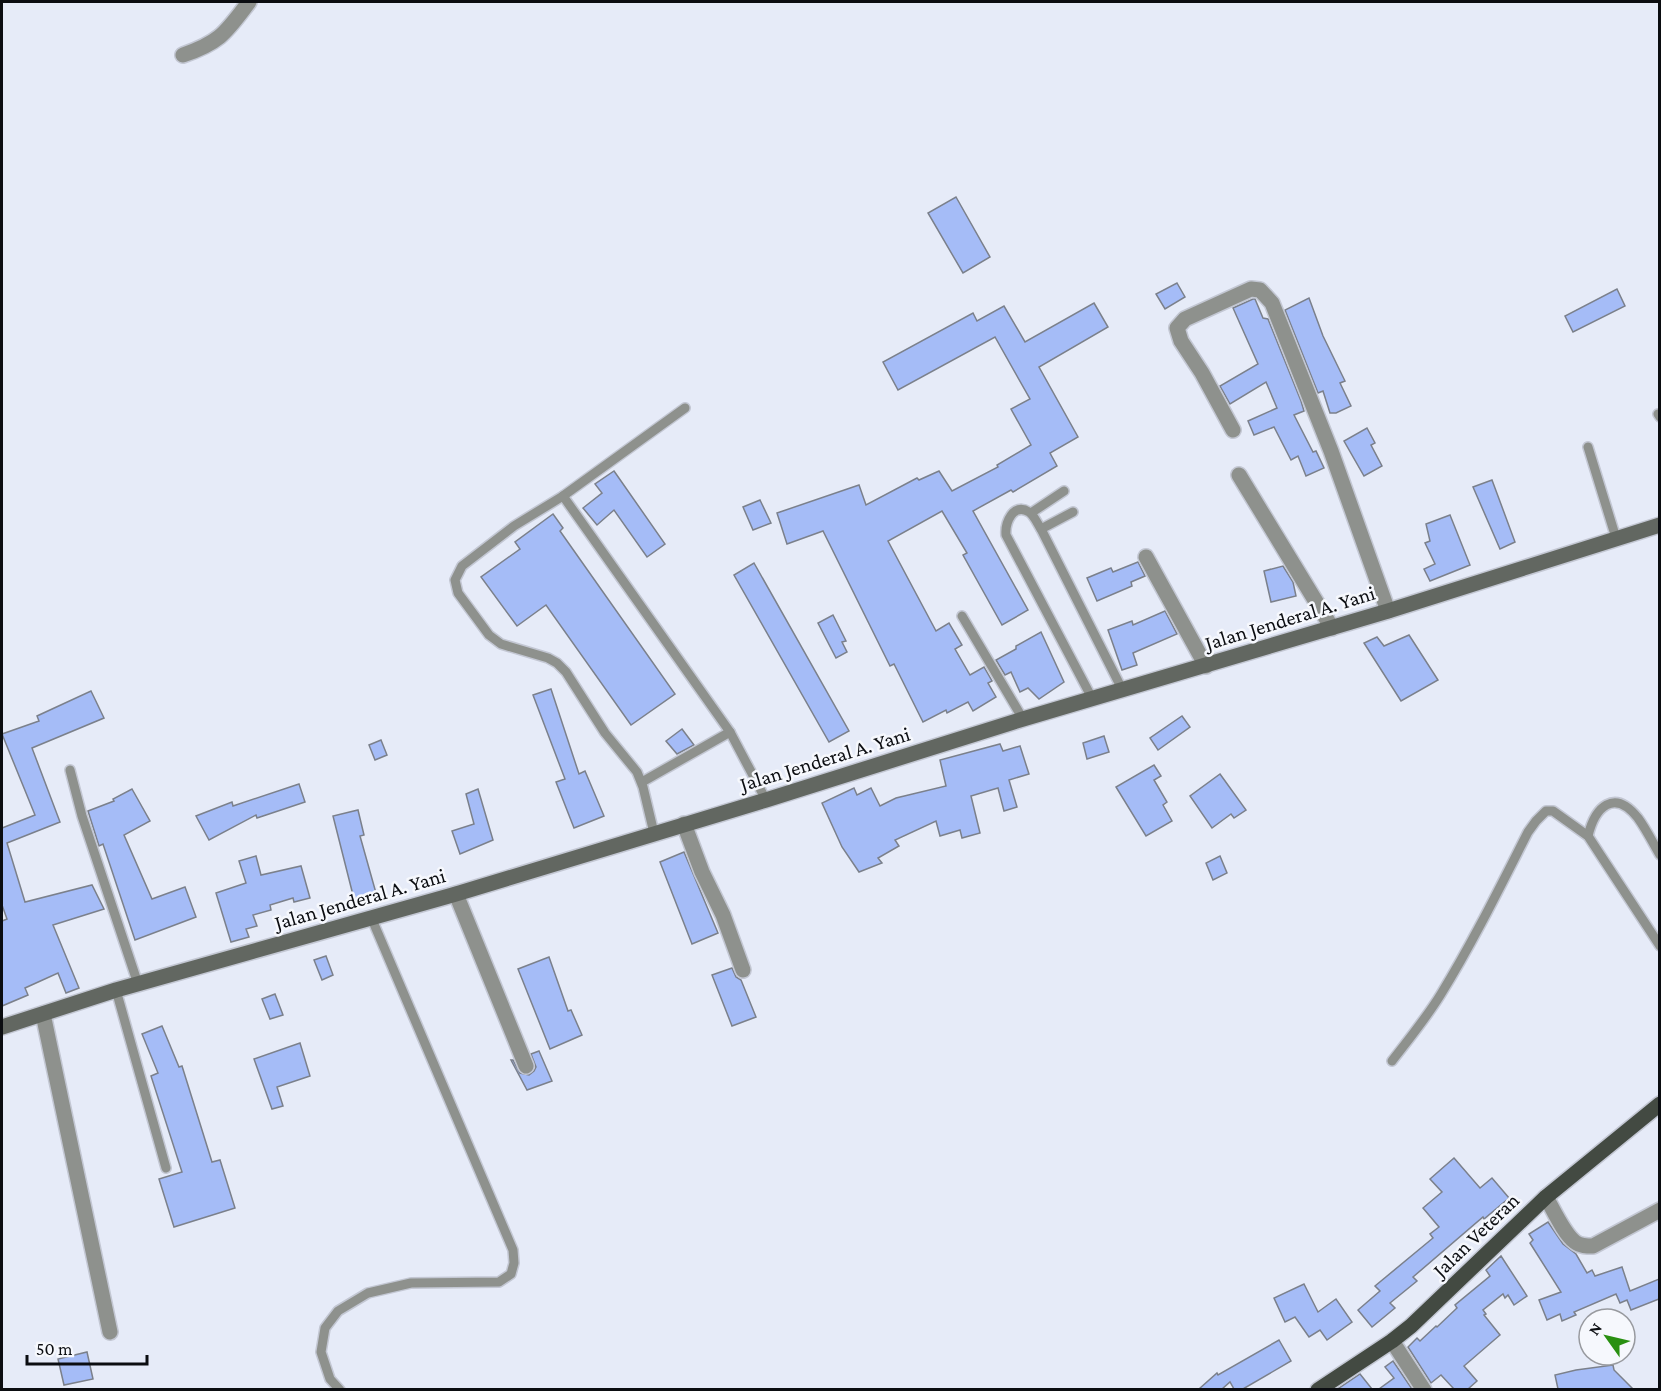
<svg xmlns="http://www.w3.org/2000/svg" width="1661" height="1391" font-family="'Crimson Pro',serif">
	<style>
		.building { fill: #a5bcf7; stroke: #7b808b; stroke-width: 1.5 }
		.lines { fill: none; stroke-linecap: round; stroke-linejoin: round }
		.service-casing { stroke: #c3c7d3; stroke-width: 12 }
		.minor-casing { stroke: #c3c7d3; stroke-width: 18 }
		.secondary-casing { stroke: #c3c7d3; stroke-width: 18 }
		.primary-casing { stroke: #c3c7d3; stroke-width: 18 }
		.service { stroke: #8e918d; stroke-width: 9 }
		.minor { stroke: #8e918d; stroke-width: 15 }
		.secondary { stroke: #626761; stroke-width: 15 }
		.primary { stroke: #434a42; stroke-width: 15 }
		.labels { text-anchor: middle; stroke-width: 5; stroke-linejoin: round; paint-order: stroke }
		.street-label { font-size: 21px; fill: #0b0d11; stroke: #f6f8fd }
	</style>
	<rect width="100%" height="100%" fill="#e6ebf8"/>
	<!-- building -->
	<g class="building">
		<polygon points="956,197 990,257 963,273 928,213"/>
		<polygon points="1177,283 1185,297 1165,309 1156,294"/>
		<polygon points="1617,289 1625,306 1573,332 1565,316"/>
		<polygon points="1309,298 1323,336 1345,381 1340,383 1351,406 1336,413 1330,413 1323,391 1318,393 1285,310"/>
		<polygon points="1253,299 1255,299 1263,318 1268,319 1301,401 1304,411 1294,415 1313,452 1316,451 1324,468 1306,476 1298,456 1291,460 1274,427 1254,435 1248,421 1277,408 1266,382 1230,404 1220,386 1258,364 1233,308"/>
		<polygon points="1094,303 1108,327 1039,367 1078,437 1050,453 1057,466 1013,492 1011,490 973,511 1028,610 1002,625 963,555 967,553 942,511 888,541 936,631 949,623 962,645 955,649 970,675 984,667 992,681 988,683 996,697 973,711 968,702 947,713 946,710 923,722 894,664 890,666 823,531 787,544 777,513 859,485 866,505 917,478 919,480 939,471 952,491 998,467 997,465 1031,445 1011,409 1030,399 995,337 898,390 883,362 973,313 977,321 1004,306 1025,342"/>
		<polygon points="1367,428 1375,443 1371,445 1382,466 1364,476 1344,441"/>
		<polygon points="614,471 665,544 647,557 614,510 597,525 583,508 602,493 595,484"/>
		<polygon points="1492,480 1515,542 1500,549 1473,487"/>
		<polygon points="760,500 771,523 753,530 743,507"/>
		<polygon points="553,514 563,528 560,531 675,694 631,725 546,605 517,626 481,577 520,549 515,542"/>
		<polygon points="1450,515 1470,565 1430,581 1424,569 1435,564 1425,543 1430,541 1426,524"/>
		<polygon points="1138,562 1145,576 1131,582 1132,586 1097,601 1087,578 1111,568 1113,572"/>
		<polygon points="754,563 849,731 829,742 734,575"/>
		<polygon points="1283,566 1293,582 1296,596 1271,602 1264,571"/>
		<polygon points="1165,611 1177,634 1133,653 1137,665 1122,670 1108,630 1132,621 1133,625"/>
		<polygon points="833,615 846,641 842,642 847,652 836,658 818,623"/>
		<polygon points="1041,632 1064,682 1039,699 1028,688 1020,692 1011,672 1005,675 996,660 1016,649 1016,646"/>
		<polygon points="1409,635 1438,680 1401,701 1364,643 1377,637 1384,646"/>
		<polygon points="551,689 579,774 585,771 604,816 574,828 556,782 565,779 533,695"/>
		<polygon points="91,691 104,718 32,748 60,822 7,843 25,902 92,885 104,909 53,925 79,988 66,993 58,973 25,988 28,995 2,1006 2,921 7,919 2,905 2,828 35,815 2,734 39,721 37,716"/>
		<polygon points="1182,716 1190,727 1158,750 1150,738"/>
		<polygon points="682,729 694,745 677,754 666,741"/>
		<polygon points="1104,736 1109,752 1087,759 1083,743"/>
		<polygon points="381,740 387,755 375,760 369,745"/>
		<polygon points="1000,744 1003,751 1020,746 1029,774 1009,780 1017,807 1004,811 998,788 971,796 980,833 962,838 960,830 940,836 936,821 895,840 899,846 878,858 882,863 859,872 842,847 822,803 854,788 857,795 871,788 880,806 896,798 946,786 940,760"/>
		<polygon points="1154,765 1161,776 1154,780 1167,802 1163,805 1172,821 1146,836 1116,787"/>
		<polygon points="1220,774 1246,810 1234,818 1231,814 1212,828 1190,796"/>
		<polygon points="299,784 305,802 257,818 256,815 209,840 196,816 232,802 233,806"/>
		<polygon points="132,789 150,821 124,835 152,899 185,887 196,917 135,940 103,844 99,846 88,811 114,801 113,799"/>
		<polygon points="478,789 493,840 460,854 452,831 474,824 466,794"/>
		<polygon points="358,810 364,835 360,836 376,893 354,899 333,816"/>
		<polygon points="684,852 718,933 692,944 660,862"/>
		<polygon points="256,856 261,875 301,866 310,898 294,902 293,898 270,905 271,910 253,915 257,926 246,929 249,937 231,942 216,893 246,883 239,861"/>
		<polygon points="1220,856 1227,873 1213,880 1206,863"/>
		<polygon points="326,956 333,975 322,980 314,960"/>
		<polygon points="549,957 568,1011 571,1010 582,1035 550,1049 518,969"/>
		<polygon points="732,968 736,977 741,980 756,1017 732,1026 712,975"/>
		<polygon points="275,994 283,1015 270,1019 262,999"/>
		<polygon points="162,1026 179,1067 182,1066 212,1162 220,1160 235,1208 174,1227 159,1179 182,1172 151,1076 158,1073 142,1034"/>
		<polygon points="300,1043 310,1076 277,1087 283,1106 272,1109 254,1059"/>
		<polygon points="539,1051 552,1081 527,1090 511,1060 513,1060 520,1073 529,1075 534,1071 536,1067 531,1054"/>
		<polygon points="1454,1158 1480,1188 1492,1178 1509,1198 1484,1219 1483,1217 1413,1277 1417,1281 1390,1303 1395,1308 1372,1327 1358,1310 1380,1291 1375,1286 1433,1238 1430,1234 1439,1227 1423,1208 1442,1192 1430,1179"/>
		<polygon points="1548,1222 1563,1244 1576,1254 1587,1273 1592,1270 1595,1276 1622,1267 1630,1291 1659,1279 1659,1299 1631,1310 1627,1300 1620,1303 1616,1294 1574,1312 1576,1315 1562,1321 1560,1314 1547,1320 1539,1300 1561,1292 1530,1243 1533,1240 1529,1234"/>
		<polygon points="1501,1256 1527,1296 1514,1305 1508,1295 1505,1298 1503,1294 1483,1310 1486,1314 1484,1315 1500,1335 1464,1366 1477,1381 1468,1389 1454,1389 1441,1375 1431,1383 1408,1347 1417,1338 1420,1341 1436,1326 1437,1327 1457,1308 1455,1305 1490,1276 1486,1270"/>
		<polygon points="1304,1284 1318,1312 1336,1299 1352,1322 1327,1340 1320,1330 1309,1337 1295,1317 1285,1322 1274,1298"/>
		<polygon points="1279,1340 1291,1361 1243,1389 1234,1389 1230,1382 1222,1389 1199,1389 1217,1373 1218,1375"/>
		<polygon points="87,1352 93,1379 64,1385 58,1359"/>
		<polygon points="1393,1361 1412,1389 1379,1389 1394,1378 1385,1367"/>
		<polygon points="1613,1365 1614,1370 1633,1389 1558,1389 1555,1375 1576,1370"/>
		<polygon points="1360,1374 1372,1389 1337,1389 1339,1388"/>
	</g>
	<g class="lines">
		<!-- service casing -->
		<g class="service-casing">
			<g id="service">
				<polyline points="1658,414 1660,417"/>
				<polyline points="1588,447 1616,538"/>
				<polyline points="563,496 685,408"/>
				<polyline points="1031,513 1064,491"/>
				<polyline points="1041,529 1073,512"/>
				<polyline points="962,616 1023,719"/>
				<path d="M1093 700 1006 535C1005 523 1013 502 1029 512 1034 515 1037 523 1041 529L1123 691"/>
				<polyline points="70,770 82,816 138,984"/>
				<polyline points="642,782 730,732"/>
				<polyline points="654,833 643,787 637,772 605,733 566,672 557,663 548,658 501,644 489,635 458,593 455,580 462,566 514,526 563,496 730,732 766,800"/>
				<path d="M1588 836C1595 807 1614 788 1638 818 1646 829 1653 843 1660 855"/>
				<polyline points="116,990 166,1168"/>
				<path d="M1392 1061C1409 1039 1427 1017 1441 994 1473 942 1500 887 1528 832L1536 821 1546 811H1553L1588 836 1660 946"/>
				<polyline points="340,1390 330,1379 321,1352 325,1328 338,1311 368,1293 411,1283 499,1282 511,1274 514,1263 513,1250 371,917"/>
			</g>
		</g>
		<!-- minor casing -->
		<g class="minor-casing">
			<g id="minor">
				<path d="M183 55C221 42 226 32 249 2"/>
				<polyline points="1233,430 1202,373 1181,341 1177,328 1185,319 1251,289 1260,290 1272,303 1331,451 1388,611"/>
				<polyline points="1239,475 1332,628"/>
				<polyline points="1146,557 1206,666"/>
				<polyline points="684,824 702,872 723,915 743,970"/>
				<polyline points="456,894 526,1066"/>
				<polyline points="43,1014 110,1332"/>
				<path d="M1546 1197C1553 1209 1564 1234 1575 1242 1580 1246 1587 1246 1593 1246L1660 1210"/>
				<polyline points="1392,1341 1424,1390"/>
			</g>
		</g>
		<!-- secondary casing -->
		<g class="secondary-casing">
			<polyline id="secondary" points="2,1027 116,990 456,894 766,800 1023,719 1388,611 1660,525"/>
		</g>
		<!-- primary casing -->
		<g class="primary-casing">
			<polyline id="primary" points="1318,1390 1392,1341 1411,1326 1546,1197 1660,1104"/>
		</g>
		<!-- service -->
		<use href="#service" class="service"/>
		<!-- minor -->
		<use href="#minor" class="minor"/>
		<!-- secondary -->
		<use href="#secondary" class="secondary"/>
		<!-- primary -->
		<use href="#primary" class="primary"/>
	</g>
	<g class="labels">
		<!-- street labels -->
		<g class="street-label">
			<text transform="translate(1290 618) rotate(-17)" y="7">Jalan Jenderal A. Yani</text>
			<text transform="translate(825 759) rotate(-17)" y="7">Jalan Jenderal A. Yani</text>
			<text transform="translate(360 899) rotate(-16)" y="7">Jalan Jenderal A. Yani</text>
			<text transform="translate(1476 1235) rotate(-44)" y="7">Jalan Veteran</text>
		</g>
	</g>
	<!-- border -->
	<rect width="1661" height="1391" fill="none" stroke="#0b0d11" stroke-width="6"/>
	<!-- north arrow -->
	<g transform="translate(1607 1337) rotate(304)"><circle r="28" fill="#f6f8fd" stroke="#989a9f" stroke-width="1.5"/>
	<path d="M0-4.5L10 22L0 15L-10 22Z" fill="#299011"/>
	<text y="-9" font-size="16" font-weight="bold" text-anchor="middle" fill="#0b0d11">N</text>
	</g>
	<!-- scale -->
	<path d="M27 1355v9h120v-9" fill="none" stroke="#0b0d11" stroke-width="3"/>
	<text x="36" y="1355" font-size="18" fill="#0b0d11" stroke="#f6f8fd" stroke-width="4.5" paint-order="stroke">50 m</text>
</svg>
